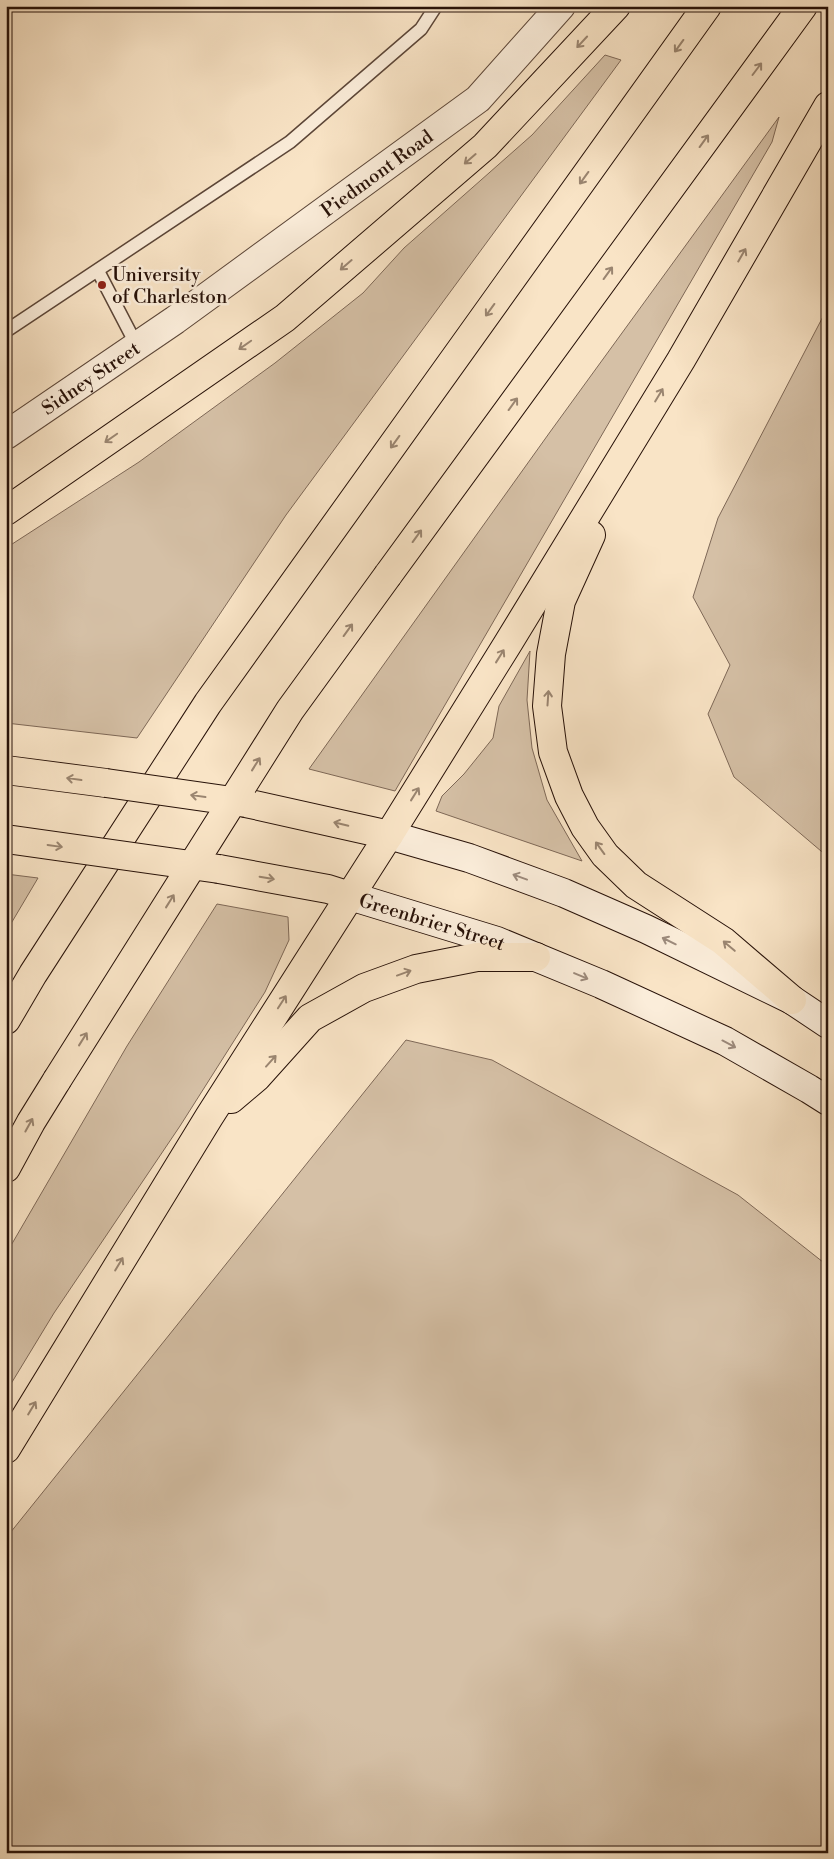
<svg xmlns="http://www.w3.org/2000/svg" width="834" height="1859" font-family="'Libre Bodoni',serif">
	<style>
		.green { fill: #d5c0a6; stroke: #7e6857 }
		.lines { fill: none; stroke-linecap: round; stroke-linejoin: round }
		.service-casing { stroke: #5c4638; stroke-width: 15 }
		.tertiary-casing { stroke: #5c4638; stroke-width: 30 }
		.secondary-casing { stroke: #271108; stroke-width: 30 }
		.primary-casing { stroke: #271108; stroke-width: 30 }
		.motorway-casing { stroke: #271108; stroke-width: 30 }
		.service { stroke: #fbedda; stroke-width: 12 }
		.tertiary { stroke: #fbedda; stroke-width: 28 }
		.secondary { stroke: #fbedda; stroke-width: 28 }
		.primary { stroke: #f9e4c6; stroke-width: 28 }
		.motorway { stroke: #f9e4c6; stroke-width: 28 }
		.primary-bridge-casing { stroke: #271108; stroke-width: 30; stroke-linecap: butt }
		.motorway-bridge-casing { stroke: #271108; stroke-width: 30; stroke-linecap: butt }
		.primary-bridge { stroke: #f9e4c6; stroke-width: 28 }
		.motorway-bridge { stroke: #f9e4c6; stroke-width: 28 }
		.oneway { stroke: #9a8570 }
		.oneway2 { stroke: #9c8a7c }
		.poi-dot { fill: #8f2418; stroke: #fbedda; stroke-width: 2 }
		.labels { text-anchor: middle; stroke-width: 5; stroke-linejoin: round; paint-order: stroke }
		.street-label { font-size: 19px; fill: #271108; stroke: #fbedda }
		.poi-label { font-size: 19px; fill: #271108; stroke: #fbedda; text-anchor: start }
	</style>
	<rect width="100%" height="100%" fill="#f9e4c6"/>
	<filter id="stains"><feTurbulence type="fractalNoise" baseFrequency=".004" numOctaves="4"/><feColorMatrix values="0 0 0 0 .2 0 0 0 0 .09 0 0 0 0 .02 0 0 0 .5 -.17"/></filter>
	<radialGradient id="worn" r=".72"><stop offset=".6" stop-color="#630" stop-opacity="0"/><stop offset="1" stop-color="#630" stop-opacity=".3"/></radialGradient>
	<!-- green -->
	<g class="green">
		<polygon points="605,55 621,60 286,515 137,738 6,723 6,548 139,462 275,363 363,293 404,248 532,135"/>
		<polygon points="779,117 772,142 395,791 309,769 550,432"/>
		<polygon points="828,307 828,857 734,777 708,714 730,665 693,597 718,518"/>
		<polygon points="530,651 527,700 532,748 547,800 582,861 436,811 442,796 464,774 493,738 499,706"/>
		<polygon points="6,874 38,878 6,932"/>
		<polygon points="217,904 288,917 289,940 265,992 180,1126 54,1313 6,1392 6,1254 127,1046"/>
		<polygon points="406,1040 492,1060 738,1195 828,1266 828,1853 6,1853 6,1538"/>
	</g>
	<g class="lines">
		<!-- service casing -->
		<g class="service-casing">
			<g id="service">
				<polyline points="98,271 137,346"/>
				<polyline points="6,331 290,142 421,29 436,6"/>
			</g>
		</g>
		<!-- tertiary casing -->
		<g class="tertiary-casing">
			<g id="tertiary">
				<path id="s1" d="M6 435 175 320 478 99 561 6"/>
			</g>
		</g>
		<!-- secondary casing -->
		<g class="secondary-casing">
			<g id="secondary">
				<polyline points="389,835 469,858 564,893 646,929 792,1000 828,1024"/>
				<path id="s2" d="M350 896 497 941 601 984 725 1041 809 1089 828 1101"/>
			</g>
		</g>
		<!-- primary casing -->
		<g class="primary-casing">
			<g id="primary">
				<polyline points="6,770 106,783"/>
				<polyline points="246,803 389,835"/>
				<polyline points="219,869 328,889 350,896"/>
			</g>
		</g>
		<!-- motorway casing -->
		<g class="motorway-casing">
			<g id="motorway">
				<polyline points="6,511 285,318 485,146 616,6"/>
				<polyline points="591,535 561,601 551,654 547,706 553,752 569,796 585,827 605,855 636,885 723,941 792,1000"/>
				<polyline points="388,575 803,6"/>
				<polyline points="6,1020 33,974 208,703 707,6"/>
				<polyline points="231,1099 257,1077 310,1018 364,988 416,969 477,957 536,957"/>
				<polyline points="6,1168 31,1122 57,1080"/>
				<polyline points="6,1449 209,1117 389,835 507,645 681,360 828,106"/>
			</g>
		</g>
		<!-- service -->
		<use href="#service" class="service"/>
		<!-- tertiary -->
		<use href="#tertiary" class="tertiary"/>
		<!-- secondary -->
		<use href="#secondary" class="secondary"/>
		<!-- primary -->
		<use href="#primary" class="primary"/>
		<!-- motorway -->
		<use href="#motorway" class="motorway"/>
		<!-- primary-bridge casing -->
		<g class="primary-bridge-casing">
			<g id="primary-bridge">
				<polyline points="106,783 246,803"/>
				<polyline points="6,839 219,869"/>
			</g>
		</g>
		<!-- motorway-bridge casing -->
		<g class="motorway-bridge-casing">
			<polyline id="motorway-bridge" points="57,1080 290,710 388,575"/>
		</g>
		<!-- primary-bridge -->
		<use href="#primary-bridge" class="primary-bridge"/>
		<!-- motorway-bridge -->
		<use href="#motorway-bridge" class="motorway-bridge"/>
	</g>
	<!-- one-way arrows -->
	<defs><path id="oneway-shaft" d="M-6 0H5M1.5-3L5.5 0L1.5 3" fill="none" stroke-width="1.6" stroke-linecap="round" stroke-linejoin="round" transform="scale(1.25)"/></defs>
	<g class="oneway">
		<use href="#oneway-shaft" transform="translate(582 42) rotate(133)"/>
		<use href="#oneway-shaft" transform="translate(679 46) rotate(126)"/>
		<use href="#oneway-shaft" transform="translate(757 69) rotate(-53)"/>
		<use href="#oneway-shaft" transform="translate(704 141) rotate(-54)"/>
		<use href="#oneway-shaft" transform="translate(470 159) rotate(139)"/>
		<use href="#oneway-shaft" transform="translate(584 178) rotate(126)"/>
		<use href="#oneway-shaft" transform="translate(742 255) rotate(-60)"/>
		<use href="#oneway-shaft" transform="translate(346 265) rotate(139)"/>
		<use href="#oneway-shaft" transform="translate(608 273) rotate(-54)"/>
		<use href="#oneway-shaft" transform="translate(490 310) rotate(126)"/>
		<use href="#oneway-shaft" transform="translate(245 345) rotate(145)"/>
		<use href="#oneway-shaft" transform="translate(659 395) rotate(-59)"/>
		<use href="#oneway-shaft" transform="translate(513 404) rotate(-54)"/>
		<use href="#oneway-shaft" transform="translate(111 438) rotate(145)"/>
		<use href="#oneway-shaft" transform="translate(395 442) rotate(126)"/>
		<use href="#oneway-shaft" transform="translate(417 536) rotate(-54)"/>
		<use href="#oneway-shaft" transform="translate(348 630) rotate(-54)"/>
		<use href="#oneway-shaft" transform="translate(500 656) rotate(-58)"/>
		<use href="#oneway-shaft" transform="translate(548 698) rotate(-86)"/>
		<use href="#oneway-shaft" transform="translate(256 764) rotate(-58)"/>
		<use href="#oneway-shaft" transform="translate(74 779) rotate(-172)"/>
		<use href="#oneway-shaft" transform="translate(415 794) rotate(-58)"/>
		<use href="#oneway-shaft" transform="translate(198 796) rotate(-172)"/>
		<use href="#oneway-shaft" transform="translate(341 824) rotate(-167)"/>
		<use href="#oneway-shaft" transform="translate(55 846) rotate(8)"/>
		<use href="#oneway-shaft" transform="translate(600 848) rotate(-126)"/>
		<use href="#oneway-shaft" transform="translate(267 878) rotate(10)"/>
		<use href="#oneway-shaft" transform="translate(170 901) rotate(-58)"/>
		<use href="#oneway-shaft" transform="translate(729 946) rotate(-140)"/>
		<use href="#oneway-shaft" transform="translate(404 973) rotate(-20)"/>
		<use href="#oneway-shaft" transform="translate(282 1002) rotate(-57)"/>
		<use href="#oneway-shaft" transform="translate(83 1039) rotate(-58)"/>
		<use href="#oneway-shaft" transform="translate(271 1061) rotate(-48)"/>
		<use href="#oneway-shaft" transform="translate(29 1125) rotate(-61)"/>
		<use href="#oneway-shaft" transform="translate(119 1264) rotate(-59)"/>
		<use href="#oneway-shaft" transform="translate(32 1408) rotate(-59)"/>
	</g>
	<g class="oneway2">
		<use href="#oneway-shaft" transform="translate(520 877) rotate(-160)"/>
		<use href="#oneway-shaft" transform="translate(669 941) rotate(-154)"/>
		<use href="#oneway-shaft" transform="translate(581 976) rotate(23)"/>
		<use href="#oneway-shaft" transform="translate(729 1044) rotate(28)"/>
	</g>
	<!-- markers -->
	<circle class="poi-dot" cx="102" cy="285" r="5"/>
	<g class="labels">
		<!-- street labels -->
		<g class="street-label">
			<text dy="7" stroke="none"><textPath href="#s1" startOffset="454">Piedmont Road</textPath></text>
			<text dy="7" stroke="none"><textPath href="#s1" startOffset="102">Sidney Street</textPath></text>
			<text dy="7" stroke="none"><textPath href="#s2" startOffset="86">Greenbrier Street</textPath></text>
		</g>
		<!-- poi labels -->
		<g class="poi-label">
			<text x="112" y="281">University<tspan x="112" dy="22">of Charleston</tspan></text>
		</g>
	</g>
	<!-- margin -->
	<rect width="834" height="1859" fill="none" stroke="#f9e4c6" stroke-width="25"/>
	<rect x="8" y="8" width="819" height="1844" fill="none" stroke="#271108" stroke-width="2.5"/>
	<rect x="12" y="12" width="809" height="1834" fill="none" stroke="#271108"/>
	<rect width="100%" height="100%" filter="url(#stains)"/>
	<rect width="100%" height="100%" fill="url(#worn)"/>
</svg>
